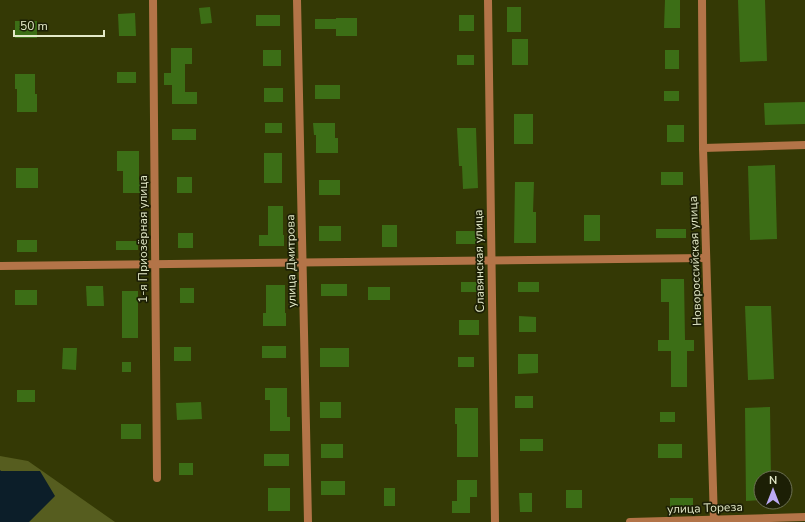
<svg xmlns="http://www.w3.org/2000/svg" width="805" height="522" font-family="'Nunito Sans',sans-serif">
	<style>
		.green { fill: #565d1f }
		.water { fill: #0c1e29 }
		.building { fill: #3c6e16 }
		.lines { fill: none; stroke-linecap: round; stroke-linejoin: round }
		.street { stroke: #b37448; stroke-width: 8 }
		.labels { text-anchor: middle; stroke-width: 3.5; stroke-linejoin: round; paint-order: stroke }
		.street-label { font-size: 12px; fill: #e3e9c8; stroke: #1c1f05 }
	</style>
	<rect width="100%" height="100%" fill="#343905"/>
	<!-- green -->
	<polygon class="green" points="0,456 28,461 115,522 0,522"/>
	<!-- water -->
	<polygon class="water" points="0,470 1,471 40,471 55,496 29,522 0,522"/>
	<!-- building -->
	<g class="building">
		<polygon points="665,0 680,0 680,28 664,28"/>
		<polygon points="738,0 765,0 767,61 740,62"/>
		<polygon points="210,7 212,23 201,24 199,8"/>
		<rect x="507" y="7" width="14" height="25"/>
		<polygon points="135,13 136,36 119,36 118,14"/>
		<rect x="256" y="15" width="24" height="11"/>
		<rect x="459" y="15" width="15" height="16"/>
		<polygon points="336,18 357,18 357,36 336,36 336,29 315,29 315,19 336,19"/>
		<rect x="15" y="21" width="22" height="17"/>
		<rect x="512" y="39" width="16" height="26"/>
		<polygon points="171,48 192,48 192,64 185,64 185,92 197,92 197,104 172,104 172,85 164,85 164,73 171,73"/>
		<rect x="263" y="50" width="18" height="16"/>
		<rect x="665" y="50" width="14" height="19"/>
		<rect x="457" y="55" width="17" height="10"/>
		<rect x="117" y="72" width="19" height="11"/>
		<polygon points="15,74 35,74 35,94 37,94 37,112 17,112 17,89 15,89"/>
		<rect x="315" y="85" width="25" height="14"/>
		<rect x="264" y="88" width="19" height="14"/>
		<rect x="664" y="91" width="15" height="10"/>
		<polygon points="805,102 805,124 765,125 764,103"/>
		<rect x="514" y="114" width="19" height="30"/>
		<rect x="265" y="123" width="17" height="10"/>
		<polygon points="313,123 335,123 335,138 338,138 338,153 316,153 316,135 314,135"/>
		<rect x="667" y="125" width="17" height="17"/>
		<polygon points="457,128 476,128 478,188 463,189 462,166 459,166"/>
		<rect x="172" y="129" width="24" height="11"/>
		<polygon points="117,151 139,151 139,182 143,182 143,193 123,193 123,171 117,171"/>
		<rect x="264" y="153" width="18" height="30"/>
		<polygon points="775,165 777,239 750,240 748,166"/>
		<rect x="16" y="168" width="22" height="20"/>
		<rect x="661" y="172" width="22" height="13"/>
		<rect x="177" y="177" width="15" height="16"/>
		<rect x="319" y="180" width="21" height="15"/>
		<polygon points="515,182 534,182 533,212 536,212 536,243 514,243"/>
		<polygon points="268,206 283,206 283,235 284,235 284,246 259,246 259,235 268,235"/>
		<rect x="584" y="215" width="16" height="26"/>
		<rect x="382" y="225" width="15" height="22"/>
		<rect x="319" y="226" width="22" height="15"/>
		<rect x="656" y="229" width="30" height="9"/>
		<rect x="456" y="231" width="21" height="13"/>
		<rect x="178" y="233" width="15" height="15"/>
		<rect x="17" y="240" width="20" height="12"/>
		<rect x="116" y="241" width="22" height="9"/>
		<polygon points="661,279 684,279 685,340 694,340 694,351 687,351 687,387 671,387 671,351 658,351 658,340 669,340 669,302 661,302"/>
		<rect x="461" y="282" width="16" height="10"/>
		<rect x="518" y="282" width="21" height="10"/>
		<rect x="321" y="284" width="26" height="12"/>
		<polygon points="266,285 285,285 285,313 286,313 286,326 263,326 263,313 266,313"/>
		<polygon points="86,286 103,286 104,306 87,306"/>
		<rect x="368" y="287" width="22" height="13"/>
		<rect x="180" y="288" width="14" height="15"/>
		<rect x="15" y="290" width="22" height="15"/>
		<rect x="122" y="291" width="16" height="47"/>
		<polygon points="745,306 771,306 774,379 748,380"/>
		<polygon points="519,316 536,317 536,332 519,332"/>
		<rect x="459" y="320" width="20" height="15"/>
		<rect x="262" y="346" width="24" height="12"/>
		<rect x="174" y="347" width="17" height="14"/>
		<polygon points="63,348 77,348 76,370 62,369"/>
		<rect x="320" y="348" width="29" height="19"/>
		<polygon points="518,354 538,354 538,373 518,374"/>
		<rect x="458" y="357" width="16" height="10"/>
		<rect x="122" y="362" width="9" height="10"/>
		<polygon points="265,388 287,388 287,417 290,417 290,431 270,431 270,400 265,400"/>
		<rect x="17" y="390" width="18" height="12"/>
		<rect x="515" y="396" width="18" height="12"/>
		<polygon points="201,402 202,419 177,420 176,403"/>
		<rect x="320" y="402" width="21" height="16"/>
		<polygon points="770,407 771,478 761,478 761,500 746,501 745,408"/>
		<polygon points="455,408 478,408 478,457 457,457 457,424 455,424"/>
		<rect x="660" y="412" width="15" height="10"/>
		<rect x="121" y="424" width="20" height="15"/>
		<rect x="520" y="439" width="23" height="12"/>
		<rect x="321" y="444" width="22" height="14"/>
		<rect x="658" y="444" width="24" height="14"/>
		<rect x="264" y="454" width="25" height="12"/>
		<rect x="179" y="463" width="14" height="12"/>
		<polygon points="457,480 477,480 477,497 470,497 470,513 452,513 452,501 457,501"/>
		<rect x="321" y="481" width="24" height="14"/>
		<rect x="268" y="488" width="22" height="23"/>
		<rect x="384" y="488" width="11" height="18"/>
		<rect x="566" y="490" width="16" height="18"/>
		<polygon points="519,493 532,493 532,512 520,512"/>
		<rect x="670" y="498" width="23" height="12"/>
	</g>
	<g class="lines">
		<!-- street -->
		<g class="street">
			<polyline points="153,0 157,478"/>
			<polyline points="297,0 308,522"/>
			<polyline points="488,0 495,522"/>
			<polyline points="702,0 703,148 714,522"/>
			<polyline points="703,148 805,145"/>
			<polyline points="0,266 706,258"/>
			<polyline points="630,522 805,517"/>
		</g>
	</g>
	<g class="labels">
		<!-- street labels -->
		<g class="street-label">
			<text transform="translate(143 239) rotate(-90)" y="4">1-я Приозёрная улица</text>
			<text transform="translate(291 261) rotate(-91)" y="4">улица Дмитрова</text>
			<text transform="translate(479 261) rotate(-91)" y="4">Славянская улица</text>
			<text transform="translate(695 261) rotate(-92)" y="4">Новороссийская улица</text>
			<text transform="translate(705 508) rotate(-2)" y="4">улица Тореза</text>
		</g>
	</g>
	<!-- north arrow -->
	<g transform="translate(773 490)"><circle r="19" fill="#1c1f05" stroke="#6c7053"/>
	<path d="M0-3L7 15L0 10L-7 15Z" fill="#bcaaf5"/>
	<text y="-6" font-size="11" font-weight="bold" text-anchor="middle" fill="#e3e9c8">N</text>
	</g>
	<!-- scale -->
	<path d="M14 30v6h90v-6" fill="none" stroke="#e3e9c8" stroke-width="2"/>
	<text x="20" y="30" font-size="12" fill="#e3e9c8" stroke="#1c1f05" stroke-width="3" paint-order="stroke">50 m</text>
</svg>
